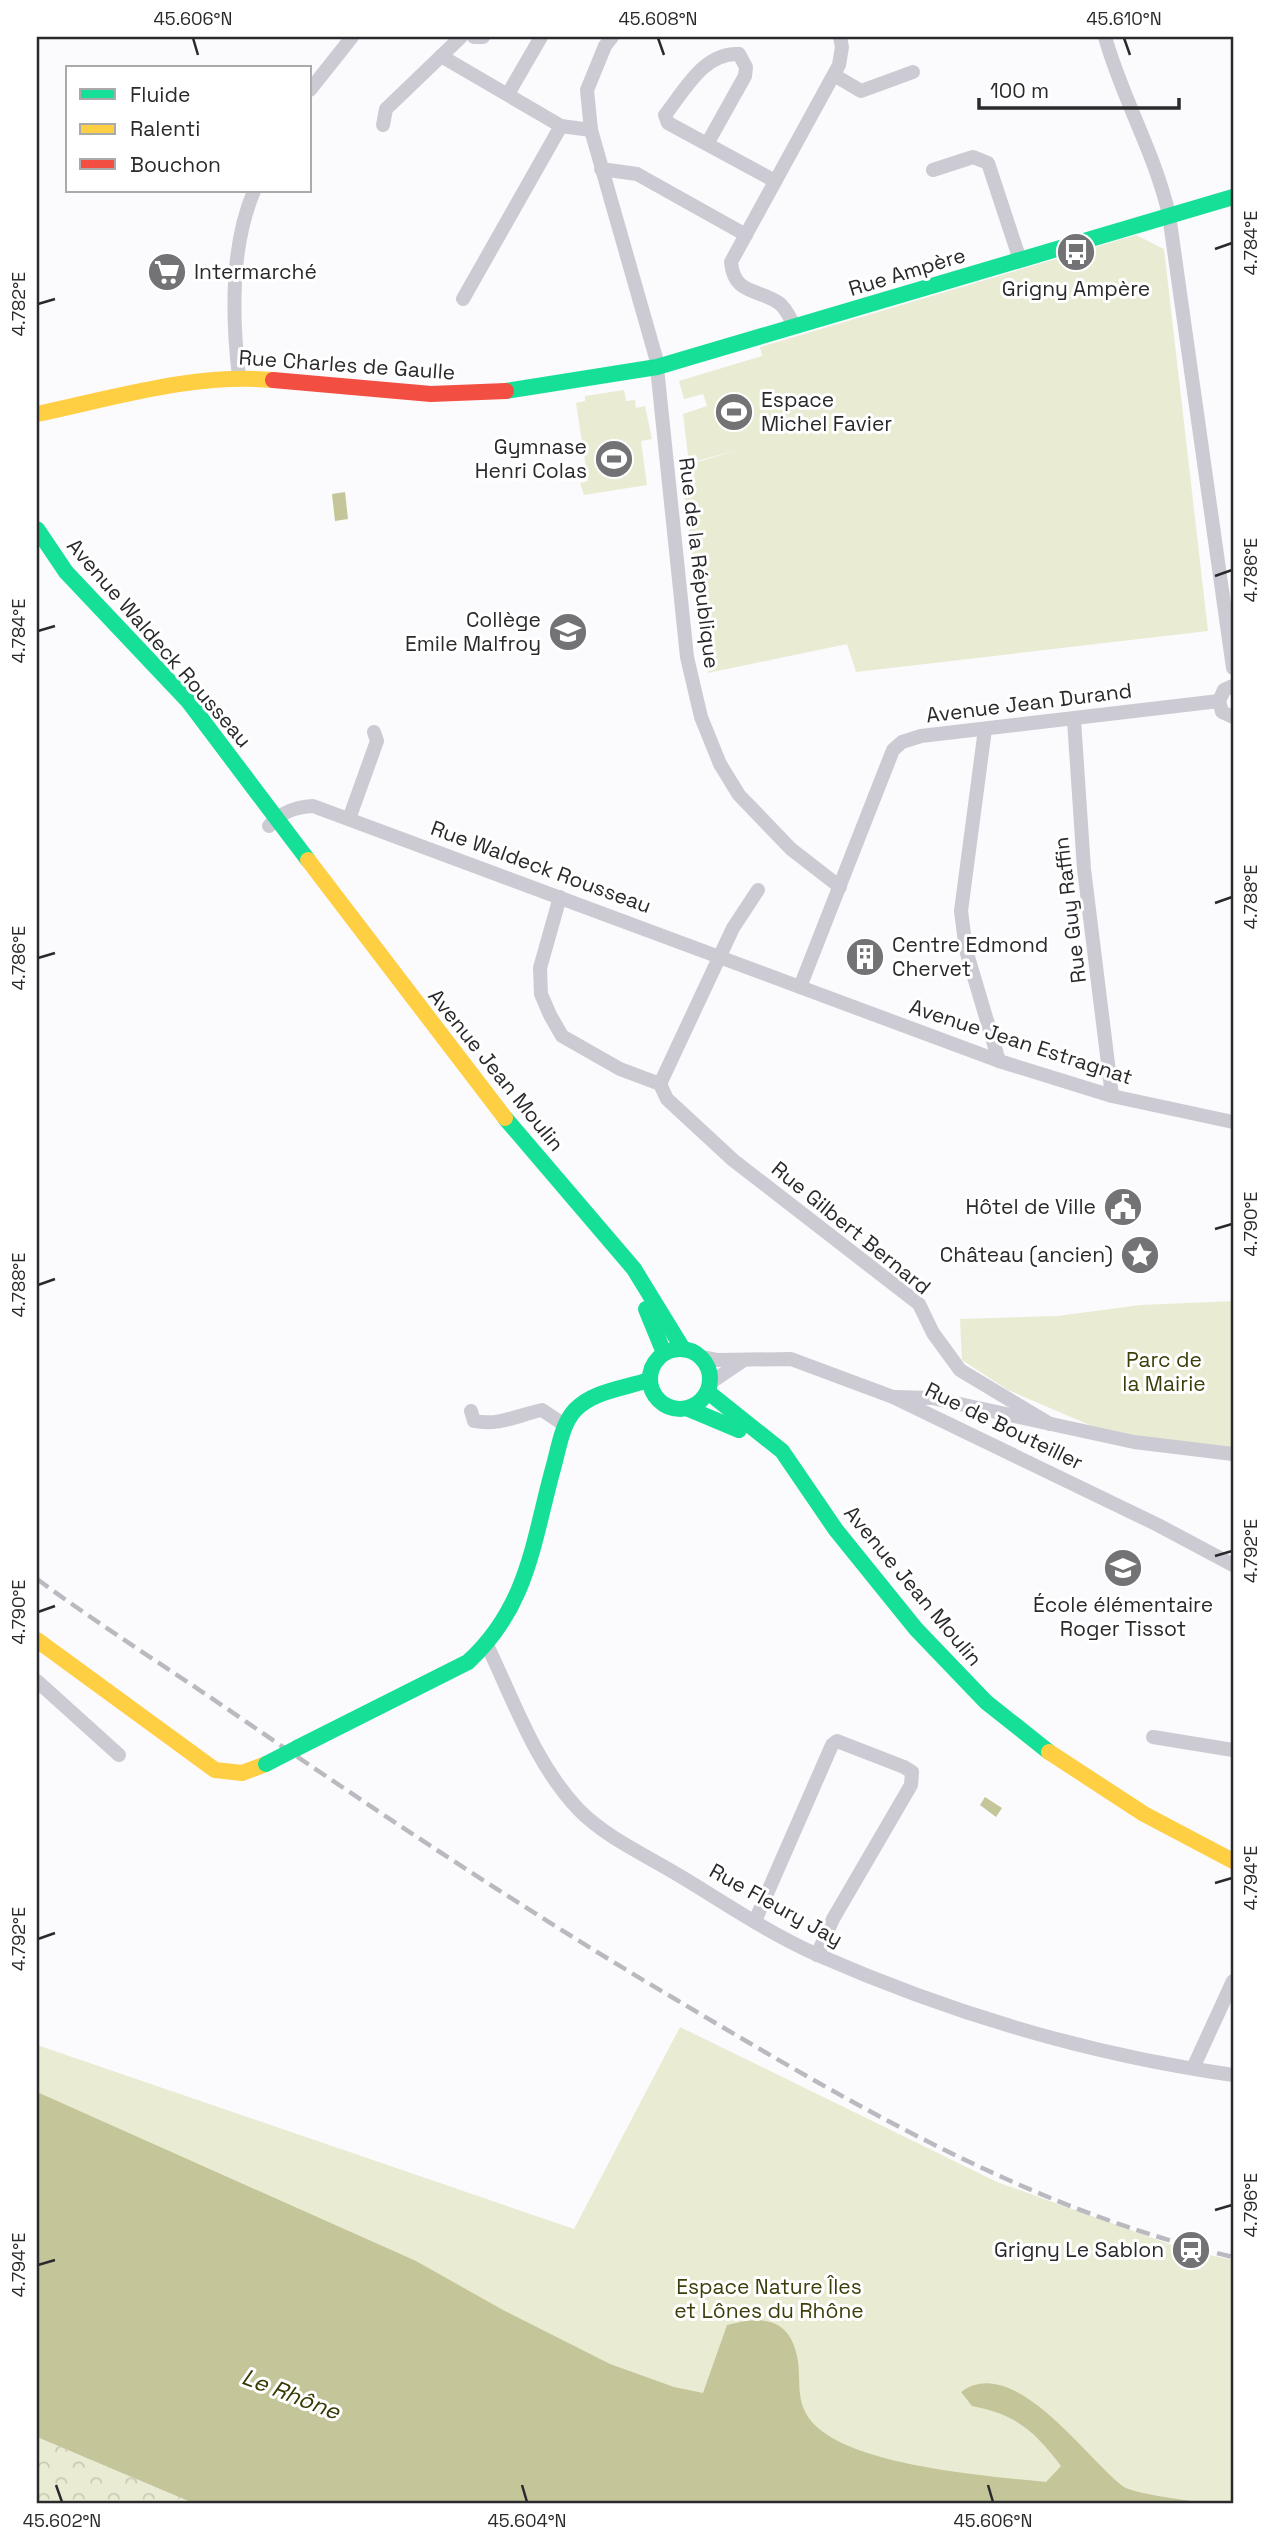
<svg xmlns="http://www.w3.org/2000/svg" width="1270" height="2540" font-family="'Space Grotesk',sans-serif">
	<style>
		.forest { fill: url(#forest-crowns) }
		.park { fill: #eaebd3 }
		.water { fill: #c4c699 }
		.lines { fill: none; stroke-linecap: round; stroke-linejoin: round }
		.street { stroke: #cccbd3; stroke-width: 14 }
		.fast { stroke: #16e098; stroke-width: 16 }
		.slow { stroke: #ffcf43; stroke-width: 16 }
		.jam { stroke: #f24e42; stroke-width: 16 }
		.rail { stroke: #bab9bf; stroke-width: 4.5; stroke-dasharray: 14 7; stroke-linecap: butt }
		.fast-bridge { stroke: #16e098; stroke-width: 16 }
		.ticks { fill: none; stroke: #2a2a2d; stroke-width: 2.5 }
		.labels { text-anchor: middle; stroke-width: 6; stroke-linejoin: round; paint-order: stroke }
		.poi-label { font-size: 21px; fill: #2a2a2d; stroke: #fff; text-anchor: end }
		.street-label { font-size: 21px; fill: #2a2a2d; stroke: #fff }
		.park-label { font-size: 21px; fill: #3e3e0a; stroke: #fff }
		.water-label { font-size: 23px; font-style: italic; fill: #373802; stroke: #fff }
		.neatline { fill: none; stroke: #2a2a2d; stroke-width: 2.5 }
		.ticks-label { font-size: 18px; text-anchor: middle; fill: #2a2a2d }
	</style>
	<defs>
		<pattern id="forest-crowns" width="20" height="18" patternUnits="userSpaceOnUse" patternTransform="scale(1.75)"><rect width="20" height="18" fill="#eaebd3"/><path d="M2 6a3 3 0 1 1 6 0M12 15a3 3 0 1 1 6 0" fill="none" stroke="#c9cab5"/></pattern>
	</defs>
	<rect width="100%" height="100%" fill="#fbfafd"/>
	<!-- forest -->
	<polygon class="forest" points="37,2437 193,2503 37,2503"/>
	<!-- park -->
	<g class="park">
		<polygon points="1136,235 1164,249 1208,631 856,672 847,644 708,673 681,467 738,450 689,463 683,414 707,406 703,394 684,399 679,381 762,356 760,347"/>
		<polygon points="624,390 626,401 635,400 636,408 645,406 652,439 641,441 647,485 584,495 580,483 588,481 576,403 585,401 585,396"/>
		<polygon points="1233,1301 1233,1449 1106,1432 1008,1390 962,1360 960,1319 1057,1316 1141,1305"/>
		<polygon points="680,2027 997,2182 1186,2250 1233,2260 1233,2503 524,2503 37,2287 37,2045 574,2229"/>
	</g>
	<!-- water -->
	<g class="water">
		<polygon points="345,492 348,519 335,521 332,494"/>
		<polygon points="985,1797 1002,1808 996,1817 980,1805"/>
		<path d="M37 2092 416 2261 503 2310 610 2364 674 2387 703 2393 727 2325C759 2316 789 2316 797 2356 802 2379 794 2401 812 2422 850 2466 988 2476 1046 2482L1061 2466C1035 2431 1015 2414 972 2406L961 2392C1014 2352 1087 2460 1124 2487 1135 2494 1187 2500 1203 2503H193L37 2437Z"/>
	</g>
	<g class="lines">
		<!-- street -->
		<g class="street">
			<polyline points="474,37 483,37"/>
			<polyline points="612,37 605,46 587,90 591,130 656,358 687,657 701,717 720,764 739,795 791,849 840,887"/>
			<path d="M1105 37C1122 98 1155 153 1169 215L1233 668"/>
			<polyline points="441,56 561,126 591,130"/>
			<polyline points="834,75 861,91 913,72"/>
			<polyline points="310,90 352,37"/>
			<polyline points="508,94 541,37"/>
			<polyline points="383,125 386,109 461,37"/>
			<path d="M707 144 745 76 746 67 739 54C704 52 685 90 665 115L668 123 775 181"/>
			<polyline points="601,169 637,174 746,235"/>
			<polyline points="933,170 973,157 988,163 1020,260"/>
			<polyline points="463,299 561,126"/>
			<path d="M795 327C791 320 786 308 779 303 757 288 734 295 731 262L839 65 842 47 840 37"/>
			<path d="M239 377C232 318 230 247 254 191"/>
			<polyline points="1233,686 1224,690 1219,701 1222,712 1233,717"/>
			<polyline points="1074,720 1084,869 1112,1096"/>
			<polyline points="985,729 961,911 966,950 999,1061"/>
			<polyline points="349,819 377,741 374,732"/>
			<path d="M269 826C281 812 295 807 313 806L999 1061 1112 1096 1233 1122"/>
			<polyline points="560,897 540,968 541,994 550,1015 562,1036 620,1069 660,1084 667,1099 733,1160 919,1304 933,1333 960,1370 1050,1424"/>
			<polyline points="800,987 893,750 902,742 921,736 1219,701"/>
			<polyline points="660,1084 733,928 758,890"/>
			<polyline points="701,1357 717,1360 791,1359 893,1397 1158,1525 1233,1565"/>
			<polyline points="710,1383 744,1360"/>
			<polyline points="894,1397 932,1398 1134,1442 1233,1454"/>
			<path d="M471 1411 474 1421C500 1426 518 1415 542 1410L566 1426"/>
			<path d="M487 1645C514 1701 535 1764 579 1810 608 1839 646 1855 680 1876 725 1903 770 1934 818 1955 950 2013 1091 2055 1233 2075"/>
			<polyline points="37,1681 119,1755"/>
			<polyline points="1153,1737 1233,1750"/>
			<polyline points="755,1921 832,1745 837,1741 904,1767 912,1772 911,1785 833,1919 817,1955"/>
			<polyline points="1193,2068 1233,1981"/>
		</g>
		<!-- fast -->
		<g class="fast">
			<polyline points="506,391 657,367 1233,197"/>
			<polyline points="37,529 66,572 188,701 308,860"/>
			<polyline points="505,1118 634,1269 683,1349"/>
			<polyline points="646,1309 664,1353"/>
			<circle cx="680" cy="1379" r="30"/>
			<polyline points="708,1392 782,1451 836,1530 916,1629 986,1702 1049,1752"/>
			<polyline points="689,1409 739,1430"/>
			<path d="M297 1748 468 1662C529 1606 533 1540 554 1465 559 1447 562 1424 575 1410 593 1391 625 1388 649 1380"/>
		</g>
		<!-- slow -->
		<g class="slow">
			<path d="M37 414C114 398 193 373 273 380"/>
			<polyline points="308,860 505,1118"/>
			<polyline points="37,1640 215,1770 242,1773 266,1764"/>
			<polyline points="1049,1752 1144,1814 1233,1861"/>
		</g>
		<!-- jam -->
		<polyline class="jam" points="273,380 431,394 506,391"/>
		<!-- rail -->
		<path class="rail" d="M37 1579C98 1624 163 1665 226 1708 373 1809 521 1908 675 1999 852 2104 1030 2210 1233 2257"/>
		<!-- fast-bridge -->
		<polyline class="fast-bridge" points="266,1764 297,1748"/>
	</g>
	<!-- ticks -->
	<path class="ticks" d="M193 38 198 55M658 38 664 55M1124 38 1130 55M1215 249 1232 243M38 304 55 299M1215 576 1232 570M38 631 55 626M1215 903 1232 897M38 958 55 953M1215 1229 1232 1224M38 1285 55 1279M1215 1556 1232 1551M38 1612 55 1606M1215 1883 1232 1878M38 1939 55 1933M1215 2210 1232 2205M38 2265 55 2260M56 2485 62 2502M522 2485 527 2502M988 2485 993 2502"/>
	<!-- icons -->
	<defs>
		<g id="bus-disc" transform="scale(2.0125)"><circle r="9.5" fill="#737376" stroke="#fff"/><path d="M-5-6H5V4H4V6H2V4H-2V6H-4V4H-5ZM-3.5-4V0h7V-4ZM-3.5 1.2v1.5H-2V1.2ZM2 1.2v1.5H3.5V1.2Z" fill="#fff"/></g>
		<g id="supermarket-disc" transform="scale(2.0125)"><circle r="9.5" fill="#737376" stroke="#fff"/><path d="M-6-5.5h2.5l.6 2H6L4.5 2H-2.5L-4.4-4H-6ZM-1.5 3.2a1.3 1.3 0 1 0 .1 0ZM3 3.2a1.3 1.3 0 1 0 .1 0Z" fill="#fff"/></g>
		<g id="stadium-disc" transform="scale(2.0125)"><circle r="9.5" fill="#737376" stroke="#fff"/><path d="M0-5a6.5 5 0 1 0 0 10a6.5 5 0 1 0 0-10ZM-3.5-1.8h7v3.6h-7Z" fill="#fff"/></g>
		<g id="school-disc" transform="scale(2.0125)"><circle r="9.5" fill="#737376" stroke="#fff"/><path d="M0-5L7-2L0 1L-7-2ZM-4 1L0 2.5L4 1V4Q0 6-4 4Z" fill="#fff"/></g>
		<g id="building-disc" transform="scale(2.0125)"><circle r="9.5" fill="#737376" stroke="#fff"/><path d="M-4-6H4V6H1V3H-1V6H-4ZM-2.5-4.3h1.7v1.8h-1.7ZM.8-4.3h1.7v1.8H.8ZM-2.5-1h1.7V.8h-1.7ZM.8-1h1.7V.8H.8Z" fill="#fff"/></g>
		<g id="civic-disc" transform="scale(2.0125)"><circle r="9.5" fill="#737376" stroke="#fff"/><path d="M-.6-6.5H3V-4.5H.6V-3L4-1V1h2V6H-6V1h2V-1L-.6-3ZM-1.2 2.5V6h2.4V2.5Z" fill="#fff"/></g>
		<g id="sight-disc" transform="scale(2.0125)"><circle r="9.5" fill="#737376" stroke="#fff"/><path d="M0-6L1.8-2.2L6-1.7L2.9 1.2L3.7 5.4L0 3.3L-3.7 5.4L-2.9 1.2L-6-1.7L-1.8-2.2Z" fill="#fff"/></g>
		<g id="station-disc" transform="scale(2.0125)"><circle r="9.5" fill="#737376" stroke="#fff"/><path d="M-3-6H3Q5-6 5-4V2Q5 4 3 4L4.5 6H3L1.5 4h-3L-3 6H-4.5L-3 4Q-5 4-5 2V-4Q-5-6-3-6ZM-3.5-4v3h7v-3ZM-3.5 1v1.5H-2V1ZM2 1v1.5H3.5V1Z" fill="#fff"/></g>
	</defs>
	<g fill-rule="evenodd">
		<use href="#bus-disc" x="1076" y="252"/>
		<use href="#supermarket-disc" x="167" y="272"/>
		<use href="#stadium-disc" x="734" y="412"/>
		<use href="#stadium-disc" x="614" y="459"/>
		<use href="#school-disc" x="568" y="632"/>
		<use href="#building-disc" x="865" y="957"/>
		<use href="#civic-disc" x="1123" y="1207"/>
		<use href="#sight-disc" x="1140" y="1255"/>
		<use href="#school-disc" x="1123" y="1568"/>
		<use href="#station-disc" x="1191" y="2250"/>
	</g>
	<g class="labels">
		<!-- poi labels -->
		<g class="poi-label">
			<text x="194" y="279" text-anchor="start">Intermarché</text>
			<text x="1076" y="296" text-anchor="middle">Grigny Ampère</text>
			<text x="761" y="407" text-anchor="start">Espace<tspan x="761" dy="24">Michel Favier</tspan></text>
			<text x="587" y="454">Gymnase<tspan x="587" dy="24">Henri Colas</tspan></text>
			<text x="541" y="627">Collège<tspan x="541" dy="24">Emile Malfroy</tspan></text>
			<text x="892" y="952" text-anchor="start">Centre Edmond<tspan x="892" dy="24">Chervet</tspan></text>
			<text x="1096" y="1214">Hôtel de Ville</text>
			<text x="1113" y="1262">Château (ancien)</text>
			<text x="1123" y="1612" text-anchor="middle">École élémentaire<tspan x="1123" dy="24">Roger Tissot</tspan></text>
			<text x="1164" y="2257">Grigny Le Sablon</text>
		</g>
		<!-- street labels -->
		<g class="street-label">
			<text transform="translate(907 272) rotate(-17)" y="7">Rue Ampère</text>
			<text transform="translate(347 365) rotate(4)" y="7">Rue Charles de Gaulle</text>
			<text transform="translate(699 563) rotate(83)" y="7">Rue de la République</text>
			<text transform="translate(159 643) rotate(49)" y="7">Avenue Waldeck Rousseau</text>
			<text transform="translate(1029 703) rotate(-7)" y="7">Avenue Jean Durand</text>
			<text transform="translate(541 867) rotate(20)" y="7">Rue Waldeck Rousseau</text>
			<text transform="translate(1070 910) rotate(-97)" y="7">Rue Guy Raffin</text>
			<text transform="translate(1021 1042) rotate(18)" y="7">Avenue Jean Estragnat</text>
			<text transform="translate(496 1070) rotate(51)" y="7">Avenue Jean Moulin</text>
			<text transform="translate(851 1228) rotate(39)" y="7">Rue Gilbert Bernard</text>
			<text transform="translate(1004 1426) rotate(26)" y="7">Rue de Bouteiller</text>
			<text transform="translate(913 1586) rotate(50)" y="7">Avenue Jean Moulin</text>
			<text transform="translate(776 1905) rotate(29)" y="7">Rue Fleury Jay</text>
		</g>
		<!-- park labels -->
		<g class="park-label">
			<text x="1164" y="1367">Parc de<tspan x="1164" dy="24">la Mairie</tspan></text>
			<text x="769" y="2294">Espace Nature Îles<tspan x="769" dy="24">et Lônes du Rhône</tspan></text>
		</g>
		<!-- water labels -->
		<g class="water-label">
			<text transform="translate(291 2394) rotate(21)" y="8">Le Rhône</text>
		</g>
	</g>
	<!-- border -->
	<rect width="1270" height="2540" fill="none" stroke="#ffffff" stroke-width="77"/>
	<!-- legend -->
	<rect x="66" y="66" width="245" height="126" fill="#ffffff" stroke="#aaaaab" stroke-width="2"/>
	<rect x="80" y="89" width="35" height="10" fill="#16e098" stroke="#aaaaab" stroke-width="2"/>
	<text x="130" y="102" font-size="21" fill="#2a2a2d">Fluide</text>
	<rect x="80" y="124" width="35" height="10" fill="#ffcf43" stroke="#aaaaab" stroke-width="2"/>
	<text x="130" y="136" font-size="21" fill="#2a2a2d">Ralenti</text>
	<rect x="80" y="159" width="35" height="10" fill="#f24e42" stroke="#aaaaab" stroke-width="2"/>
	<text x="130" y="172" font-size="21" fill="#2a2a2d">Bouchon</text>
	<!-- scale -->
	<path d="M979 98v10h200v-10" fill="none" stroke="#2a2a2d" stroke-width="3.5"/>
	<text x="990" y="98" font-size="21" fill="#2a2a2d" stroke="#ffffff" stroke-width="5" paint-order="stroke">100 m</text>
	<rect x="38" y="38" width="1194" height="2464" class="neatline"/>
	<g class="ticks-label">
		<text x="193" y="25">45.606°N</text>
		<text x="658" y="25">45.608°N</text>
		<text x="1124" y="25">45.610°N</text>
		<text transform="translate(1251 243) rotate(-90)" y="6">4.784°E</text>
		<text transform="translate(19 304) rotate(-90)" y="6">4.782°E</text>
		<text transform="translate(1251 570) rotate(-90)" y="6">4.786°E</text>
		<text transform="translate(19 631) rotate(-90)" y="6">4.784°E</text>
		<text transform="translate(1251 897) rotate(-90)" y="6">4.788°E</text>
		<text transform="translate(19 958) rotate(-90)" y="6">4.786°E</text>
		<text transform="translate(1251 1224) rotate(-90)" y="6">4.790°E</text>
		<text transform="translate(19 1285) rotate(-90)" y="6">4.788°E</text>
		<text transform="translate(1251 1551) rotate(-90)" y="6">4.792°E</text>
		<text transform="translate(19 1612) rotate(-90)" y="6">4.790°E</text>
		<text transform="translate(1251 1878) rotate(-90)" y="6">4.794°E</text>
		<text transform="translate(19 1939) rotate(-90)" y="6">4.792°E</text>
		<text transform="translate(1251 2205) rotate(-90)" y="6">4.796°E</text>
		<text transform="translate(19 2265) rotate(-90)" y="6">4.794°E</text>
		<text x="62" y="2527">45.602°N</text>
		<text x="527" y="2527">45.604°N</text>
		<text x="993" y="2527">45.606°N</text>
	</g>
</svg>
